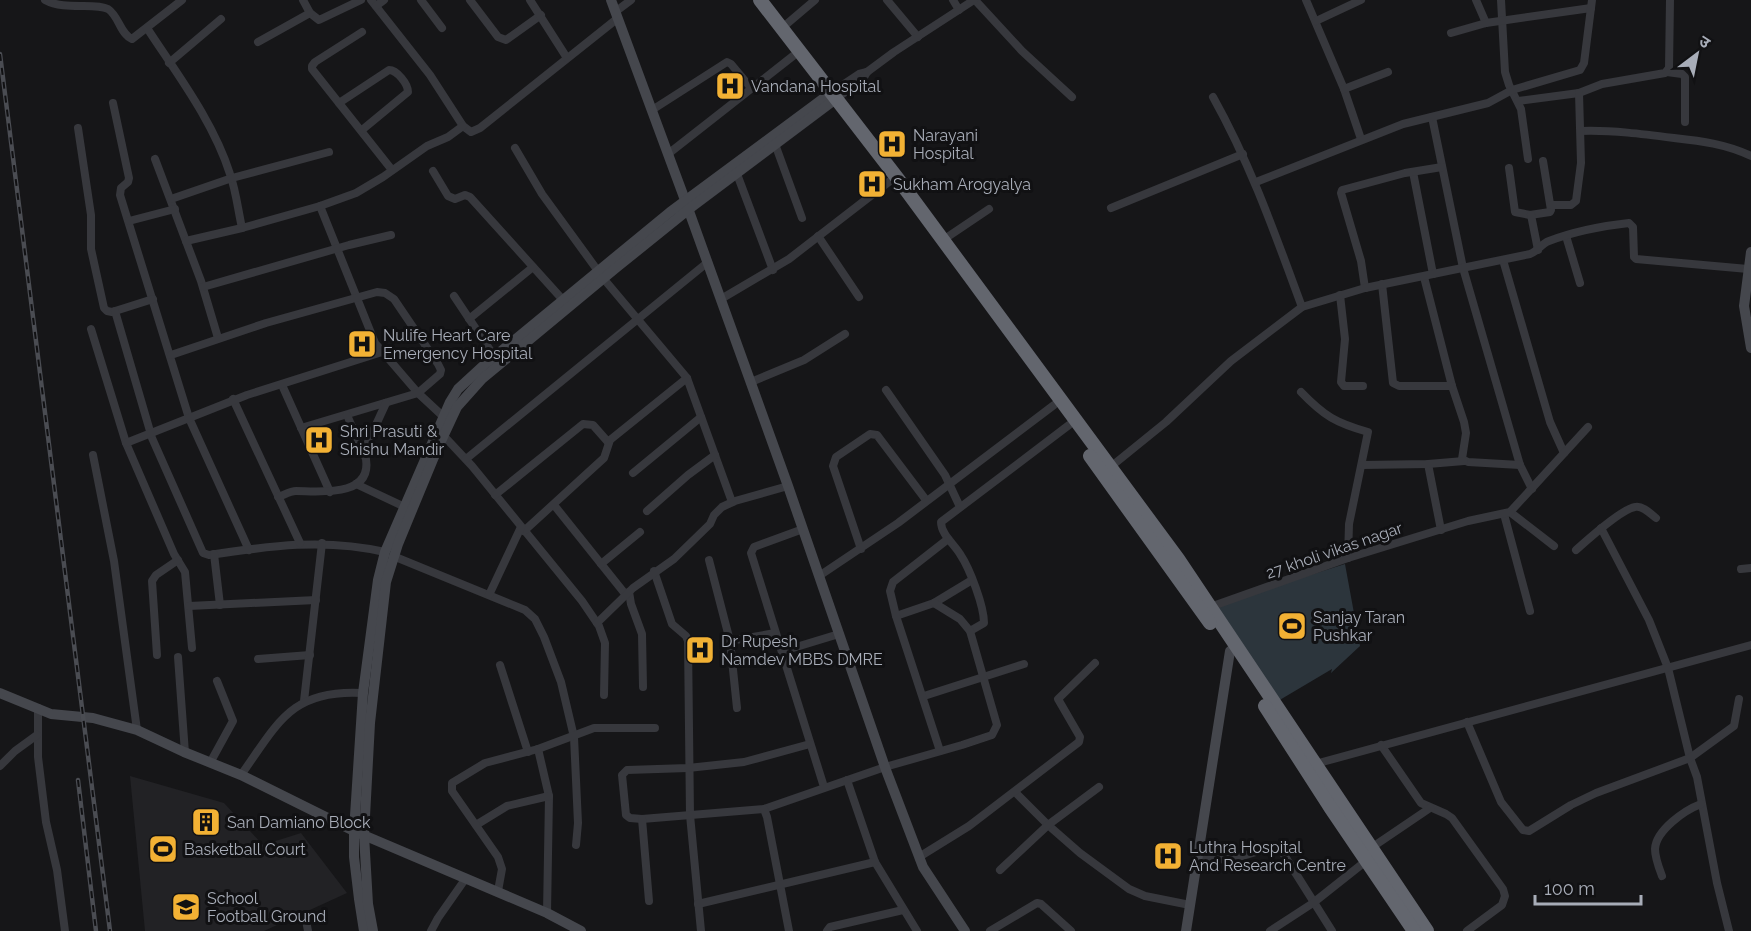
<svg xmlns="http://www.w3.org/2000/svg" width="1751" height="931" font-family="Raleway,'Noto Sans Devanagari',sans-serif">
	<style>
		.built { fill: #222225 }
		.green { fill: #1e261f }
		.water { fill: #2c353c }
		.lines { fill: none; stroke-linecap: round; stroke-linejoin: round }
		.street { stroke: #37383d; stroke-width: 8 }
		.secondary { stroke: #45474d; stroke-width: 10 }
		.highway { stroke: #63666e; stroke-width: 14 }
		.rail-casing { stroke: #4a4c52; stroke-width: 4.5 }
		.rail { stroke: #111113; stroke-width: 2; stroke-dasharray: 7; stroke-linecap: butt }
		.labels { text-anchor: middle; stroke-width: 6; stroke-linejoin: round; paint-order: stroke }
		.poi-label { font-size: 16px; fill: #a8adb8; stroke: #111113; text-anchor: start }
		.street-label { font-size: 16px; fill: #a8adb8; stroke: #111113 }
	</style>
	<rect width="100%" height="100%" fill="#161618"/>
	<!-- built -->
	<polygon class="built" points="130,776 224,803 263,845 301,833 347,893 264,931 145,931"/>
	<!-- green -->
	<polygon class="green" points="156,837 168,837 170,861 157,862"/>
	<!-- water -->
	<polygon class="water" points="1345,564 1360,646 1331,673 1332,669 1278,701 1216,605"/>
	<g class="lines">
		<!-- street -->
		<g class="street">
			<path d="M45 0C65 11 94 2 108 9 119 16 120 34 132 39L182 0"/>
			<polyline points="303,0 310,13 319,20 361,0"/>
			<polyline points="371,0 430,75 463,126 471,132 480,128 618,18"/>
			<polyline points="421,0 442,28"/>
			<polyline points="470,0 498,37 506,40 541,15"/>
			<polyline points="530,0 567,58"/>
			<polyline points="887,0 918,37"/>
			<polyline points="953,0 959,10"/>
			<polyline points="975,0 1022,51 1072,97"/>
			<polyline points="1306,0 1344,89 1361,139"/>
			<polyline points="1476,0 1486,23"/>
			<polyline points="1501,0 1505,72 1509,85 1521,109 1528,159"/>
			<polyline points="376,6 384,0"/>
			<polyline points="615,12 631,0"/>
			<polyline points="1316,21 1361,0"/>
			<path d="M147 28C177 74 213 121 230 174 236 191 238 210 242 228"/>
			<polyline points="782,28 815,0"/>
			<polyline points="362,32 315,62 312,66 312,69 392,170"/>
			<polyline points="1451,33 1486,23 1591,8"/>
			<polyline points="258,42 310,13"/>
			<polyline points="169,63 221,19"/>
			<polyline points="1667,72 1682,74 1685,77 1685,122"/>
			<polyline points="1344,89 1388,72"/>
			<polyline points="832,92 859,74 867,72"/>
			<path d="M1213 97C1251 165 1275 234 1302 307"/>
			<polyline points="837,98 863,79 867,72 894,52 974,0"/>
			<polyline points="1518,101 1579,93 1602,84 1665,73 1669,68 1670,0"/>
			<polyline points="113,103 129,178 128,182 121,188 120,195 189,418 249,550"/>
			<path d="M339 103 389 70C397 70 408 84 408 92L362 130"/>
			<polyline points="652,110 727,62 731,64 751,88"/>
			<polyline points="1432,117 1463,268 1520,465 1532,489"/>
			<polyline points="78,128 91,215 91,249 104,308 107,311 112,312 153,299"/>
			<path d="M1581 131C1612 130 1643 134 1674 138 1701 141 1726 144 1751 156"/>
			<polyline points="775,144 802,218"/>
			<polyline points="515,148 542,194 598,271"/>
			<polyline points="668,154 793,56"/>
			<polyline points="155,159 201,281 218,338"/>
			<polyline points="1509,168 1515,212 1530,215 1550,212 1551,210 1543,161"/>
			<polyline points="433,171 448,196 455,199 465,195 470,197 563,300"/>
			<polyline points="1413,172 1433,274"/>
			<polyline points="737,174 773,270"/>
			<polyline points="1256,182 1403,124 1488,103 1512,90 1580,70 1584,63 1592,0"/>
			<polyline points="171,199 232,178 329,152"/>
			<polyline points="1551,205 1571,205 1576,201 1581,163 1579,93"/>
			<polyline points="320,206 375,343 418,393 447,420"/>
			<polyline points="1111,208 1243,154"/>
			<polyline points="1531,215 1538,250"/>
			<polyline points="129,221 175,209"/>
			<polyline points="818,236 859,297"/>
			<polyline points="1566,236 1580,283"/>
			<polyline points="943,240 989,209"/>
			<polyline points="186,241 242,228 320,206 356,193 383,177 427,146 448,137 463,126"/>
			<polyline points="1503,260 1550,422 1564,453"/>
			<polyline points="1424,277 1452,386 1464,422 1466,433 1462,459 1468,462 1520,465"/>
			<polyline points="603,278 687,378 732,502"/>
			<polyline points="1382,284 1393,383 1399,386 1452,386"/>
			<polyline points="203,287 349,245 391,235"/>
			<polyline points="1365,288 1361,261 1341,193 1342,190 1405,173 1442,167"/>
			<polyline points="1340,295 1345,339 1341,382 1344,386 1363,386"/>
			<polyline points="454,296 494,356"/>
			<polyline points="721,299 789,259 890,181"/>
			<path d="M115 311 152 438 203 553 209 555C270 546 324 538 385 552"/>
			<polyline points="469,319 533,267"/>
			<polyline points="91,329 126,443 174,554 185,572 192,648"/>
			<polyline points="171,355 266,323 377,292 385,293 394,299 438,364 441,370 440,374 418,393 301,428"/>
			<polyline points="751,382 804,360 845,334"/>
			<polyline points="282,385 330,492"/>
			<polyline points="886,390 945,475 960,507"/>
			<path d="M1301 392C1324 416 1336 423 1368 432L1349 524 1348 558"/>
			<polyline points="233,399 300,543"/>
			<polyline points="442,434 472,466 582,601 599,626 605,643 604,695"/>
			<polyline points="126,443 247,395 382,352"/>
			<polyline points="363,453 386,403"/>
			<polyline points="93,455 114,561 137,730"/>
			<polyline points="466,459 708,262"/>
			<polyline points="1428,464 1441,530"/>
			<polyline points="1362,465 1428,464 1464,461"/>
			<path d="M1108 469 1166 422 1231 361 1302 307 1365 288 1530 254C1538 251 1541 244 1549 241 1575 231 1602 226 1629 223L1633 227 1634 257 1636 259 1748 269"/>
			<polyline points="633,473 701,417"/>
			<polyline points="356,484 405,507"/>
			<polyline points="495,495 583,424 593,425 608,442"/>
			<path d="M278 497C284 495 290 491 296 491 318 491 372 498 366 459L347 415"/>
			<polyline points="554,505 626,595"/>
			<polyline points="647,511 688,475 715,455"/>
			<polyline points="1510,512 1554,546"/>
			<polyline points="1504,514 1530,611"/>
			<polyline points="1601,528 1649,620 1668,668 1690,758 1697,777 1717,883 1729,931"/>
			<polyline points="803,529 754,547 751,553 824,787"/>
			<polyline points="524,531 604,458 610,440 687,378"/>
			<polyline points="861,549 833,466 836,457 870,434 877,435 926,500"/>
			<path d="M1576 550C1586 541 1622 509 1635 507 1642 505 1651 514 1656 518"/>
			<polyline points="214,554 220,605"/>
			<polyline points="393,556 525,610 535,619 544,637 561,682 574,737 578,823 576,845"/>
			<polyline points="709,560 730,641 737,708"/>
			<polyline points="601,564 640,532"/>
			<polyline points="1741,569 1751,568"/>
			<polyline points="654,571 672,624 686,636 688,641 690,815 701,931"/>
			<polyline points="819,576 898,523 1054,405"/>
			<polyline points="629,592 631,604 642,634 643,687"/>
			<polyline points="489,595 521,527"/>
			<polyline points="189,606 316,600"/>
			<polyline points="1210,607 1348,558 1468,521 1510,512 1588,427"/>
			<polyline points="896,616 934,603 972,580"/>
			<polyline points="597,623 633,588 674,559 710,524 714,515 722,507 735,501 788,486"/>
			<path d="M970 631 984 623C984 606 970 569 960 554 954 544 941 534 941 522L1069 425"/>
			<polyline points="730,641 775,633"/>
			<polyline points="783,651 839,634"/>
			<polyline points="157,655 152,581 156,575 178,560"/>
			<polyline points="178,657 185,753"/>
			<polyline points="258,659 310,655"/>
			<polyline points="500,665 528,752"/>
			<polyline points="924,696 1024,664"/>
			<polyline points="304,701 322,543"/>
			<polyline points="38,708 38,757 46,822 57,870 65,931"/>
			<polyline points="1467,722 1501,802 1523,830 1529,831 1571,805 1596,793 1690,758 1734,726 1739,699"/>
			<polyline points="810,744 744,762 688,768 627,770 622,775 626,815 630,818 642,819 764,809 885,767 962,745 992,735 997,725 970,631 960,619 934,603"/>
			<polyline points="1381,745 1421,803 1446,814 1452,818 1503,889 1505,896 1502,905 1467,931"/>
			<polyline points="538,749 549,796 547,913"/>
			<polyline points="940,751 896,616 890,591 893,582 948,539"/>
			<polyline points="210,763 233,721 217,681"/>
			<polyline points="1315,764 1751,645"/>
			<polyline points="0,766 15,751 37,735"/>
			<path d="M241 775C278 723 291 689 363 693"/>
			<polyline points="847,780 875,862 917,931"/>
			<polyline points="1015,792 1048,825 1080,853 1129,889 1145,896 1190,905"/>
			<polyline points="764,809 767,817 789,931"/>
			<polyline points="642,819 649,901"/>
			<polyline points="476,825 507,806 549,796"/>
			<polyline points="1371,848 1430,808"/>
			<polyline points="919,857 969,826 1079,742 1080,737 1058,699 1095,663"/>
			<polyline points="1197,860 1232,859 1273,847 1281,850 1332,931"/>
			<polyline points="1000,870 1048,825 1099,787"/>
			<path d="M1662 876C1659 868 1655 858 1655 849 1656 830 1685 810 1701 804"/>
			<polyline points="498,891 502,869 498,857 452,791 452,783 485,763 538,749 594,728 655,728"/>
			<polyline points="698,904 875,862"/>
			<polyline points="305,915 308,931"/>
			<polyline points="431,931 438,918 466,878"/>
			<polyline points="827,931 830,927 903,910"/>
			<polyline points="990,931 1037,903 1041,904 1071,931"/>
			<polyline points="1270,931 1313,903 1366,861"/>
		</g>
		<!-- secondary -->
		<g class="secondary">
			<polyline points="611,0 685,200 788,486 886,770 923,867 965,931"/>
			<polyline points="1751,252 1744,306 1751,348"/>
			<polyline points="0,693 51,714 93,718 137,730 184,752 241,775 354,831 547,913 581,931"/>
			<polyline points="364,931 359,899 354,857 354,831 363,693 378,580 385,552 450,402 458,389 483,366 670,212 832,92"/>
			<polyline points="373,931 368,904 364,835 370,723 386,582 398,544 436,452 457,407 482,379 616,268 689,209 837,98"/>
			<polyline points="1186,931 1230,651"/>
		</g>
		<!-- highway -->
		<g class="highway">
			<polyline points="760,0 898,179 1178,559 1427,931"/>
			<polyline points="1090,456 1210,623"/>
			<polyline points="1265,706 1330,807 1414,931"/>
		</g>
		<!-- rail casing -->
		<g class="rail-casing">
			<g id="rail">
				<polyline points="0,54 110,931"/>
				<polyline points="78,780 96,931"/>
			</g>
		</g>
		<!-- rail -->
		<use href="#rail" class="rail"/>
	</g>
	<!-- icons -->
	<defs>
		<g id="hospital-square" transform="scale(1.5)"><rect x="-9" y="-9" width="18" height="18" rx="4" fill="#f2b134" stroke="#111113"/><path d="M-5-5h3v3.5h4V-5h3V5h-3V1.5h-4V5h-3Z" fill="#111"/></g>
		<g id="stadium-square" transform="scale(1.5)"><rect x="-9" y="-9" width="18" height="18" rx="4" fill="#f2b134" stroke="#111113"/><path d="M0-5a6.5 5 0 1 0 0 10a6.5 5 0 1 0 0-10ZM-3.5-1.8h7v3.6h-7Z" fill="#111"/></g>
		<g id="building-square" transform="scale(1.5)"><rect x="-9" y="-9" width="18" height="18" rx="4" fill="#f2b134" stroke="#111113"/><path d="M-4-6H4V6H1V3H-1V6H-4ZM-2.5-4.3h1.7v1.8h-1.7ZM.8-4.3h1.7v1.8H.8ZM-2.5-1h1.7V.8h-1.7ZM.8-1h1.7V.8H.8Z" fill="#111"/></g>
		<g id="school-square" transform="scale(1.5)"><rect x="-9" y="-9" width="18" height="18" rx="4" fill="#f2b134" stroke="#111113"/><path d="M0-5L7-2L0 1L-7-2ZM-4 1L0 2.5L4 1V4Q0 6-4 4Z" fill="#111"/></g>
	</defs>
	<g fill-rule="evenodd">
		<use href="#hospital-square" x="730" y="86"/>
		<use href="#hospital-square" x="892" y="144"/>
		<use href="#hospital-square" x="872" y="184"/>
		<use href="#hospital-square" x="362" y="344"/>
		<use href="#hospital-square" x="319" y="440"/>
		<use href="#stadium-square" x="1292" y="626"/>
		<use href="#hospital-square" x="700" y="650"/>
		<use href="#building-square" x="206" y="822"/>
		<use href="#stadium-square" x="163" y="849"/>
		<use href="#hospital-square" x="1168" y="856"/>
		<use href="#school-square" x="186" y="907"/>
	</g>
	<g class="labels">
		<!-- poi labels -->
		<g class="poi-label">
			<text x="751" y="92">Vandana Hospital</text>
			<text x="913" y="141">Narayani<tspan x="913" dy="18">Hospital</tspan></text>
			<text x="893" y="190">Sukham Arogyalya</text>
			<text x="383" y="341">Nulife Heart Care<tspan x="383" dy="18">Emergency Hospital</tspan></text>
			<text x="340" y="437">Shri Prasuti &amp;<tspan x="340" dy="18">Shishu Mandir</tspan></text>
			<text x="1313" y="623">Sanjay Taran<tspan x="1313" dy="18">Pushkar</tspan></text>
			<text x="721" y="647">Dr Rupesh<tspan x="721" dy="18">Namdev MBBS DMRE</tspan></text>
			<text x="227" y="828">San Damiano Block</text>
			<text x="1189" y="853">Luthra Hospital<tspan x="1189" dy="18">And Research Centre</tspan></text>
			<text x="184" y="855">Basketball Court</text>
			<text x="207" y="904">School<tspan x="207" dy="18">Football Ground</tspan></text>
		</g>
		<!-- street labels -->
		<g class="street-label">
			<text transform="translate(1334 550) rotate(-19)" y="6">27 kholi vikas nagar</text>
		</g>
	</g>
	<!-- north arrow -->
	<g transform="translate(1697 54) rotate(32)" stroke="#111113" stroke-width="4.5" paint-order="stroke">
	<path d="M0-4.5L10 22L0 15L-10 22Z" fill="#a8adb8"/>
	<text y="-9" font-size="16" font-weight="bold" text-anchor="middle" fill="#a8adb8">उ</text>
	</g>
	<!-- scale -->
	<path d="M1535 895v9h106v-9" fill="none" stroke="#a8adb8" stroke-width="3"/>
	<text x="1544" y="895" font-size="18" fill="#a8adb8" stroke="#111113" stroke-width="4.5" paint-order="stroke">100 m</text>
</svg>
